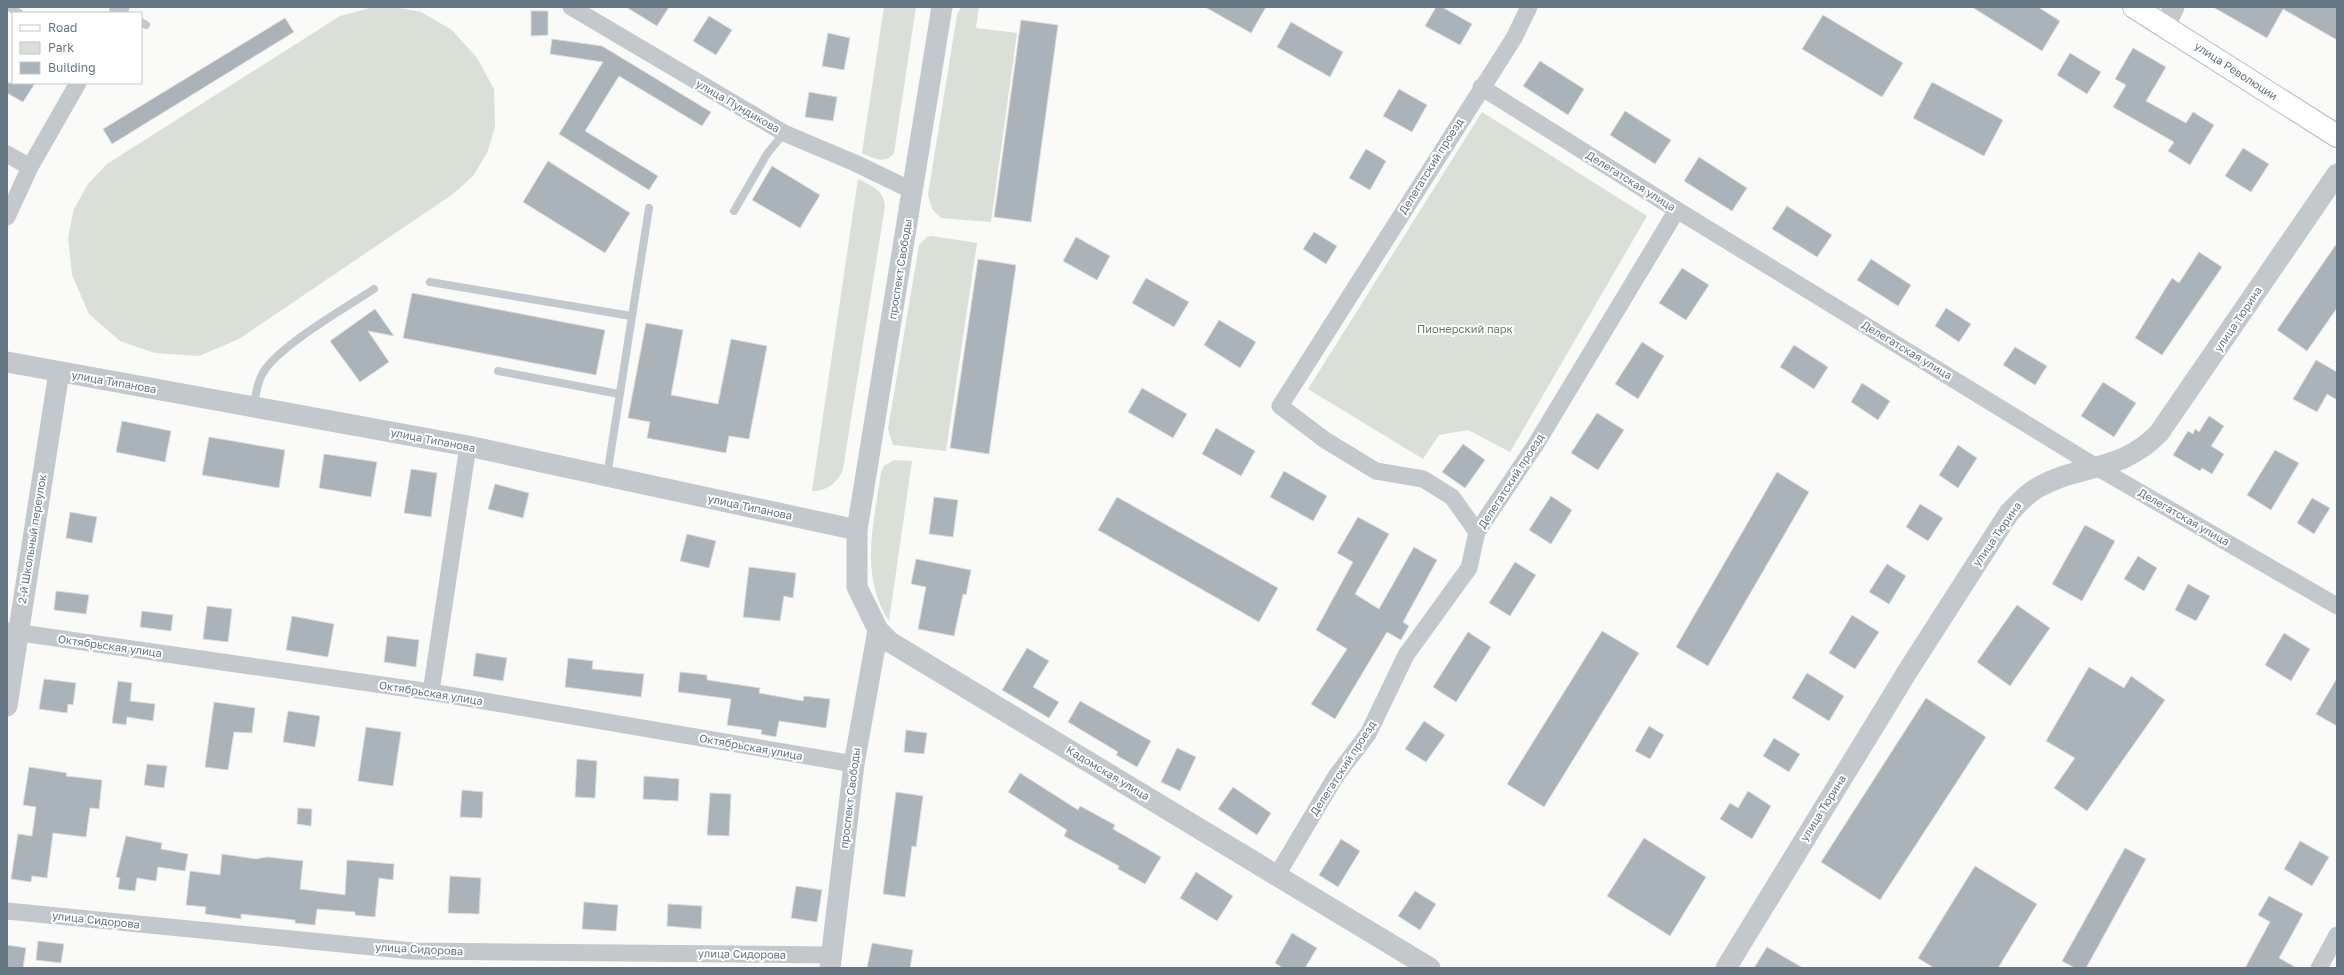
<svg xmlns="http://www.w3.org/2000/svg" width="2344" height="975" font-family="'Golos Text',sans-serif">
	<style>
		.green { fill: #dadfd7 }
		.building { fill: #aab3b9; stroke: #dcdcda }
		.lines { fill: none; stroke-linecap: round; stroke-linejoin: round }
		.secondary-casing { stroke: #b3babf; stroke-width: 24 }
		.service { stroke: #c3c8cc; stroke-width: 8 }
		.minor { stroke: #c3c8cc; stroke-width: 17 }
		.tertiary { stroke: #c3c8cc; stroke-width: 21 }
		.secondary { stroke: #fff; stroke-width: 22 }
		.labels { text-anchor: middle; stroke-width: 4; stroke-linejoin: round; paint-order: stroke }
		.street-label { font-size: 11px; fill: #657683; stroke: #fff }
		.park-label { font-size: 11px; fill: #687a64; stroke: #fff }
	</style>
	<rect width="100%" height="100%" fill="#fafaf8"/>
	<!-- green -->
	<g class="green">
		<polygon points="374,7 393,7 421,12 452,30 477,58 494,89 495,127 487,153 473,176 453,194 239,339 199,356 155,353 120,341 89,314 72,275 68,237 74,209 88,184 107,164 340,16"/>
		<path d="M884 7H916L894 153C885 165 874 158 862 153Z"/>
		<polygon points="961,7 979,7 976,28 1017,33 991,222 941,218 932,209 928,195 957,15"/>
		<polygon points="1482,112 1647,216 1510,452 1468,430 1439,435 1423,459 1308,389"/>
		<path d="M858 179C872 186 883 189 885 206L843 469C838 483 827 491 812 491Z"/>
		<polygon points="932,236 977,243 946,451 893,445 888,429 919,245 927,237"/>
		<path d="M894 460 912 461 889 621C859 575 874 524 881 472L884 466Z"/>
	</g>
	<!-- building -->
	<g class="building">
		<polygon points="626,7 669,7 657,26"/>
		<polygon points="1205,7 1266,7 1251,33"/>
		<polygon points="1436,7 1442,7 1472,24 1460,45 1425,26"/>
		<polygon points="1972,7 2038,7 2060,21 2042,51"/>
		<polygon points="2213,7 2337,7 2337,40 2283,9 2267,38"/>
		<polygon points="531,11 548,11 548,35 531,36"/>
		<polygon points="1823,15 1903,63 1882,97 1802,49"/>
		<polygon points="709,16 732,30 716,55 693,41"/>
		<polygon points="285,18 294,32 112,144 103,129"/>
		<polygon points="1021,20 1058,25 1031,222 994,217"/>
		<polygon points="1291,22 1343,52 1330,77 1277,47"/>
		<polygon points="828,33 850,38 844,70 822,66"/>
		<polygon points="552,39 602,46 711,112 702,126 619,76 585,131 658,176 649,190 559,134 603,62 550,54"/>
		<polygon points="2133,48 2166,67 2146,101 2186,123 2193,112 2214,125 2190,165 2168,151 2174,142 2113,107 2126,85 2115,79"/>
		<polygon points="2070,53 2101,72 2087,94 2057,75"/>
		<polygon points="1540,61 1584,89 1568,115 1523,86"/>
		<polygon points="1932,82 2003,120 1984,156 1913,118"/>
		<polygon points="7,83 35,83 23,102 7,93"/>
		<polygon points="1399,89 1427,105 1412,132 1383,116"/>
		<polygon points="809,92 837,97 833,121 805,117"/>
		<polygon points="1625,111 1671,140 1655,164 1610,135"/>
		<polygon points="2243,148 2269,164 2251,192 2225,176"/>
		<polygon points="1366,149 1386,161 1370,190 1349,178"/>
		<polygon points="1699,157 1747,188 1732,211 1684,181"/>
		<polygon points="548,161 630,213 605,253 523,202"/>
		<polygon points="772,166 820,195 800,228 752,200"/>
		<polygon points="1787,206 1832,235 1817,257 1772,229"/>
		<polygon points="1314,232 1337,246 1326,264 1303,249"/>
		<polygon points="1076,237 1110,256 1097,280 1063,261"/>
		<polygon points="2337,243 2337,308 2307,351 2277,330"/>
		<polygon points="2199,252 2222,267 2162,355 2135,338 2172,278 2179,283"/>
		<polygon points="978,259 1016,265 989,454 950,448"/>
		<polygon points="1871,259 1911,285 1898,306 1857,280"/>
		<polygon points="1682,268 1709,285 1686,320 1659,303"/>
		<polygon points="1146,278 1189,302 1174,327 1132,303"/>
		<polygon points="412,293 605,330 596,375 403,338"/>
		<polygon points="1946,308 1971,324 1959,342 1935,326"/>
		<polygon points="375,309 394,336 368,331 389,362 360,382 330,341"/>
		<polygon points="1219,320 1256,342 1240,368 1204,345"/>
		<polygon points="646,323 683,330 671,395 718,404 731,339 767,346 749,439 729,436 726,453 647,438 650,422 628,418"/>
		<polygon points="1642,342 1664,356 1638,399 1615,384"/>
		<polygon points="1794,345 1828,367 1814,389 1780,367"/>
		<polygon points="2015,347 2047,366 2035,385 2003,365"/>
		<polygon points="2316,360 2337,372 2337,400 2327,394 2317,412 2293,399"/>
		<polygon points="2103,382 2136,403 2114,437 2081,416"/>
		<polygon points="1862,383 1890,401 1878,420 1851,402"/>
		<polygon points="1142,388 1187,414 1173,438 1128,412"/>
		<polygon points="1597,413 1624,430 1598,470 1571,453"/>
		<polygon points="2209,416 2224,426 2211,446 2224,454 2212,474 2202,468 2200,471 2173,455 2188,431 2193,434 2195,429 2199,432"/>
		<polygon points="122,421 171,431 165,462 116,452"/>
		<polygon points="1216,428 1255,451 1241,476 1202,454"/>
		<polygon points="209,437 285,450 279,488 202,475"/>
		<polygon points="1463,444 1485,460 1465,488 1442,472"/>
		<polygon points="1958,445 1977,458 1958,488 1939,475"/>
		<polygon points="2275,450 2299,463 2271,510 2247,495"/>
		<polygon points="324,454 377,462 371,497 319,488"/>
		<polygon points="411,469 437,473 431,517 404,513"/>
		<polygon points="1284,471 1327,496 1313,521 1270,497"/>
		<polygon points="1777,472 1809,492 1708,666 1676,647"/>
		<polygon points="495,484 529,493 523,518 488,509"/>
		<polygon points="1551,496 1572,510 1551,544 1529,530"/>
		<polygon points="934,497 958,500 953,537 929,534"/>
		<polygon points="1117,497 1278,588 1259,622 1098,530"/>
		<polygon points="2312,498 2330,508 2314,534 2297,523"/>
		<polygon points="1920,504 1943,518 1928,541 1906,527"/>
		<polygon points="70,512 97,517 92,543 66,538"/>
		<polygon points="1358,517 1389,534 1355,594 1379,609 1414,547 1437,560 1403,622 1409,626 1401,640 1387,632 1335,719 1311,704 1347,649 1316,630 1353,562 1337,553"/>
		<polygon points="2085,525 2115,541 2082,601 2052,584"/>
		<polygon points="687,534 716,541 709,568 680,561"/>
		<polygon points="2138,556 2157,568 2144,591 2124,579"/>
		<polygon points="916,559 971,570 966,595 963,594 954,636 918,629 926,587 911,584"/>
		<polygon points="1515,562 1536,575 1510,616 1489,603"/>
		<polygon points="1887,564 1906,576 1889,604 1869,592"/>
		<polygon points="749,567 796,573 793,598 784,596 780,621 743,617"/>
		<polygon points="2188,584 2210,596 2196,621 2175,610"/>
		<polygon points="56,591 89,595 86,614 54,610"/>
		<polygon points="2017,605 2050,628 2010,686 1977,662"/>
		<polygon points="207,606 232,609 228,642 203,639"/>
		<polygon points="142,611 173,615 171,631 140,627"/>
		<polygon points="1852,615 1879,632 1855,669 1829,653"/>
		<polygon points="292,616 334,624 328,657 286,650"/>
		<polygon points="1602,631 1639,653 1544,807 1507,784"/>
		<polygon points="1468,632 1491,647 1456,702 1433,687"/>
		<polygon points="2284,633 2310,649 2291,681 2265,665"/>
		<polygon points="387,636 419,640 416,667 384,662"/>
		<polygon points="1027,648 1049,661 1033,687 1059,702 1049,718 1002,690"/>
		<polygon points="476,653 507,658 503,681 473,676"/>
		<polygon points="568,658 593,661 592,669 644,674 641,697 565,687"/>
		<polygon points="2089,667 2124,688 2131,676 2165,700 2087,811 2054,788 2075,758 2046,741"/>
		<polygon points="680,672 707,675 707,680 760,688 759,693 803,701 804,696 830,699 826,728 779,721 776,737 761,734 762,730 727,725 731,699 678,692"/>
		<polygon points="1807,673 1844,696 1829,721 1792,698"/>
		<polygon points="2337,678 2337,726 2316,714"/>
		<polygon points="44,679 76,683 73,705 68,704 67,713 39,709"/>
		<polygon points="118,681 132,683 130,701 155,704 153,721 127,717 126,725 112,723"/>
		<polygon points="1926,698 1986,737 1880,900 1821,862"/>
		<polygon points="1080,701 1151,741 1137,767 1116,755 1118,752 1068,722"/>
		<polygon points="214,702 255,708 252,733 234,732 228,770 205,767"/>
		<polygon points="288,711 320,716 315,747 283,742"/>
		<polygon points="1424,721 1445,735 1426,762 1405,749"/>
		<polygon points="1649,726 1664,735 1650,759 1635,751"/>
		<polygon points="366,727 401,732 393,786 358,781"/>
		<polygon points="906,730 927,733 924,754 904,752"/>
		<polygon points="1774,738 1800,754 1789,772 1763,756"/>
		<polygon points="1177,748 1196,757 1180,791 1161,782"/>
		<polygon points="577,759 597,761 595,798 575,797"/>
		<polygon points="147,764 167,766 164,788 144,785"/>
		<polygon points="29,767 67,773 66,776 102,780 99,809 90,808 86,837 53,833 47,878 32,876 31,882 11,879 18,834 32,836 36,807 23,805"/>
		<polygon points="1020,773 1078,810 1080,806 1115,825 1113,829 1161,857 1145,884 1118,869 1119,866 1064,836 1067,830 1008,792"/>
		<polygon points="644,776 679,779 678,801 643,799"/>
		<polygon points="1233,787 1271,813 1257,835 1218,809"/>
		<polygon points="462,790 483,792 482,818 460,817"/>
		<polygon points="1748,791 1771,806 1752,839 1720,819 1730,803 1738,808"/>
		<polygon points="896,792 923,796 916,847 912,846 905,897 883,894"/>
		<polygon points="710,793 731,794 729,836 707,835"/>
		<polygon points="298,808 312,809 311,826 297,824"/>
		<polygon points="126,836 162,843 161,849 188,854 185,871 158,867 156,881 137,878 135,891 118,889 120,878 116,877"/>
		<polygon points="1644,838 1706,877 1670,936 1607,896"/>
		<polygon points="1341,839 1360,851 1338,887 1319,875"/>
		<polygon points="2300,841 2329,857 2312,886 2284,869"/>
		<polygon points="2125,848 2146,859 2086,968 2075,968 2062,961"/>
		<polygon points="222,854 256,859 267,857 303,861 300,889 345,895 347,860 394,864 393,880 379,878 375,917 355,915 355,912 317,909 315,925 295,923 295,920 241,914 241,919 205,914 206,907 186,905 190,871 220,875"/>
		<polygon points="1975,866 2037,904 1998,968 1934,968 1918,958"/>
		<polygon points="1196,872 1233,896 1217,921 1180,898"/>
		<polygon points="450,876 481,878 479,914 448,913"/>
		<polygon points="796,886 822,890 817,922 791,918"/>
		<polygon points="1415,891 1436,904 1420,930 1398,916"/>
		<polygon points="2269,896 2303,914 2279,958 2297,968 2245,968 2270,922 2258,915"/>
		<polygon points="584,902 618,905 616,931 582,929"/>
		<polygon points="668,904 702,906 701,929 667,926"/>
		<polygon points="1292,933 1317,948 1305,968 1283,968 1275,963"/>
		<polygon points="38,941 64,944 61,963 36,960"/>
		<polygon points="872,943 913,950 910,968 867,968"/>
		<polygon points="7,945 26,948 23,968 7,968"/>
		<polygon points="1767,947 1803,968 1754,968"/>
	</g>
	<g class="lines">
		<!-- secondary casing -->
		<g class="secondary-casing">
			<polyline id="secondary" points="2134,7 2337,136"/>
		</g>
		<!-- service -->
		<g class="service">
			<polyline points="9,7 19,13"/>
			<polyline points="141,22 146,25"/>
			<polyline points="734,211 767,154 784,133"/>
			<polyline points="430,282 631,316"/>
			<polyline points="498,371 619,394"/>
			<path d="M254 406C256 394 257 382 264 371 282 344 345 308 374 289"/>
			<polyline points="607,476 649,208"/>
		</g>
		<!-- minor -->
		<g class="minor">
			<polyline points="571,7 784,133 855,163 913,191"/>
			<polyline points="117,13 121,7"/>
			<polyline points="1481,87 1677,210 2098,468 2337,606"/>
			<polyline points="7,154 30,167"/>
			<polyline points="7,217 30,167 78,83"/>
			<polyline points="1477,532 1452,497 1423,479 1376,471 1325,440 1280,406 1514,38 1529,7"/>
			<polyline points="7,631 431,692 854,764"/>
			<polyline points="431,692 468,446"/>
			<polyline points="1277,875 1336,776 1368,734 1406,655 1469,568 1477,532 1536,444 1677,210"/>
			<polyline points="7,911 413,951 832,955"/>
			<polyline points="2319,968 2337,935"/>
		</g>
		<!-- tertiary -->
		<g class="tertiary">
			<polyline points="942,7 857,530 857,587 878,630 890,642 1430,968"/>
			<polyline points="2165,26 2174,7"/>
			<polyline points="7,362 468,446 857,530"/>
			<polyline points="7,706 59,372"/>
			<polyline points="830,968 854,764 878,630"/>
			<path d="M1726 968 1909 669 2009 513C2018 504 2025 495 2037 488 2080 463 2119 474 2159 433L2337 174"/>
		</g>
		<!-- secondary -->
		<use href="#secondary" class="secondary"/>
	</g>
	<g class="labels">
		<!-- street labels -->
		<g class="street-label">
			<text transform="translate(2236 71) rotate(33)" y="4">улица Революции</text>
			<text transform="translate(738 106) rotate(30)" y="4">улица Пундикова</text>
			<text transform="translate(1431 166) rotate(-58)" y="4">Делегатский проезд</text>
			<text transform="translate(1631 181) rotate(32)" y="4">Делегатская улица</text>
			<text transform="translate(900 269) rotate(-81)" y="4">проспект Свободы</text>
			<text transform="translate(2238 319) rotate(-56)" y="4">улица Тюрина</text>
			<text transform="translate(1907 350) rotate(31)" y="4">Делегатская улица</text>
			<text transform="translate(114 382) rotate(10)" y="4">улица Типанова</text>
			<text transform="translate(433 440) rotate(11)" y="4">улица Типанова</text>
			<text transform="translate(1511 481) rotate(-57)" y="4">Делегатский проезд</text>
			<text transform="translate(750 507) rotate(12)" y="4">улица Типанова</text>
			<text transform="translate(2184 517) rotate(30)" y="4">Делегатская улица</text>
			<text transform="translate(1997 534) rotate(-55)" y="4">улица Тюрина</text>
			<text transform="translate(32 539) rotate(-81)" y="4">2-й Школьный переулок</text>
			<text transform="translate(110 646) rotate(8)" y="4">Октябрьская улица</text>
			<text transform="translate(431 693) rotate(9)" y="4">Октябрьская улица</text>
			<text transform="translate(751 747) rotate(10)" y="4">Октябрьская улица</text>
			<text transform="translate(1343 768) rotate(-57)" y="4">Делегатский проезд</text>
			<text transform="translate(1108 773) rotate(31)" y="4">Кадомская улица</text>
			<text transform="translate(850 798) rotate(-83)" y="4">проспект Свободы</text>
			<text transform="translate(1823 808) rotate(-58)" y="4">улица Тюрина</text>
			<text transform="translate(96 920) rotate(6)" y="4">улица Сидорова</text>
			<text transform="translate(419 949) rotate(3)" y="4">улица Сидорова</text>
			<text transform="translate(742 954) rotate(1)" y="4">улица Сидорова</text>
		</g>
		<!-- park labels -->
		<g class="park-label">
			<text x="1465" y="333">Пионерский парк</text>
		</g>
	</g>
	<!-- border -->
	<rect width="2344" height="975" fill="none" stroke="#657683" stroke-width="16"/>
	<!-- legend -->
	<rect x="12" y="12" width="130" height="72" fill="#ffffff" stroke="#c1c8cd"/>
	<rect x="20" y="25" width="20" height="6" fill="#ffffff" stroke="#c1c8cd"/>
	<text x="48" y="32" font-size="12" fill="#657683">Road</text>
	<rect x="20" y="42" width="20" height="12" fill="#dadfd7" stroke="#c1c8cd"/>
	<text x="48" y="52" font-size="12" fill="#657683">Park</text>
	<rect x="20" y="62" width="20" height="12" fill="#aab3b9" stroke="#c1c8cd"/>
	<text x="48" y="72" font-size="12" fill="#657683">Building</text>
</svg>
